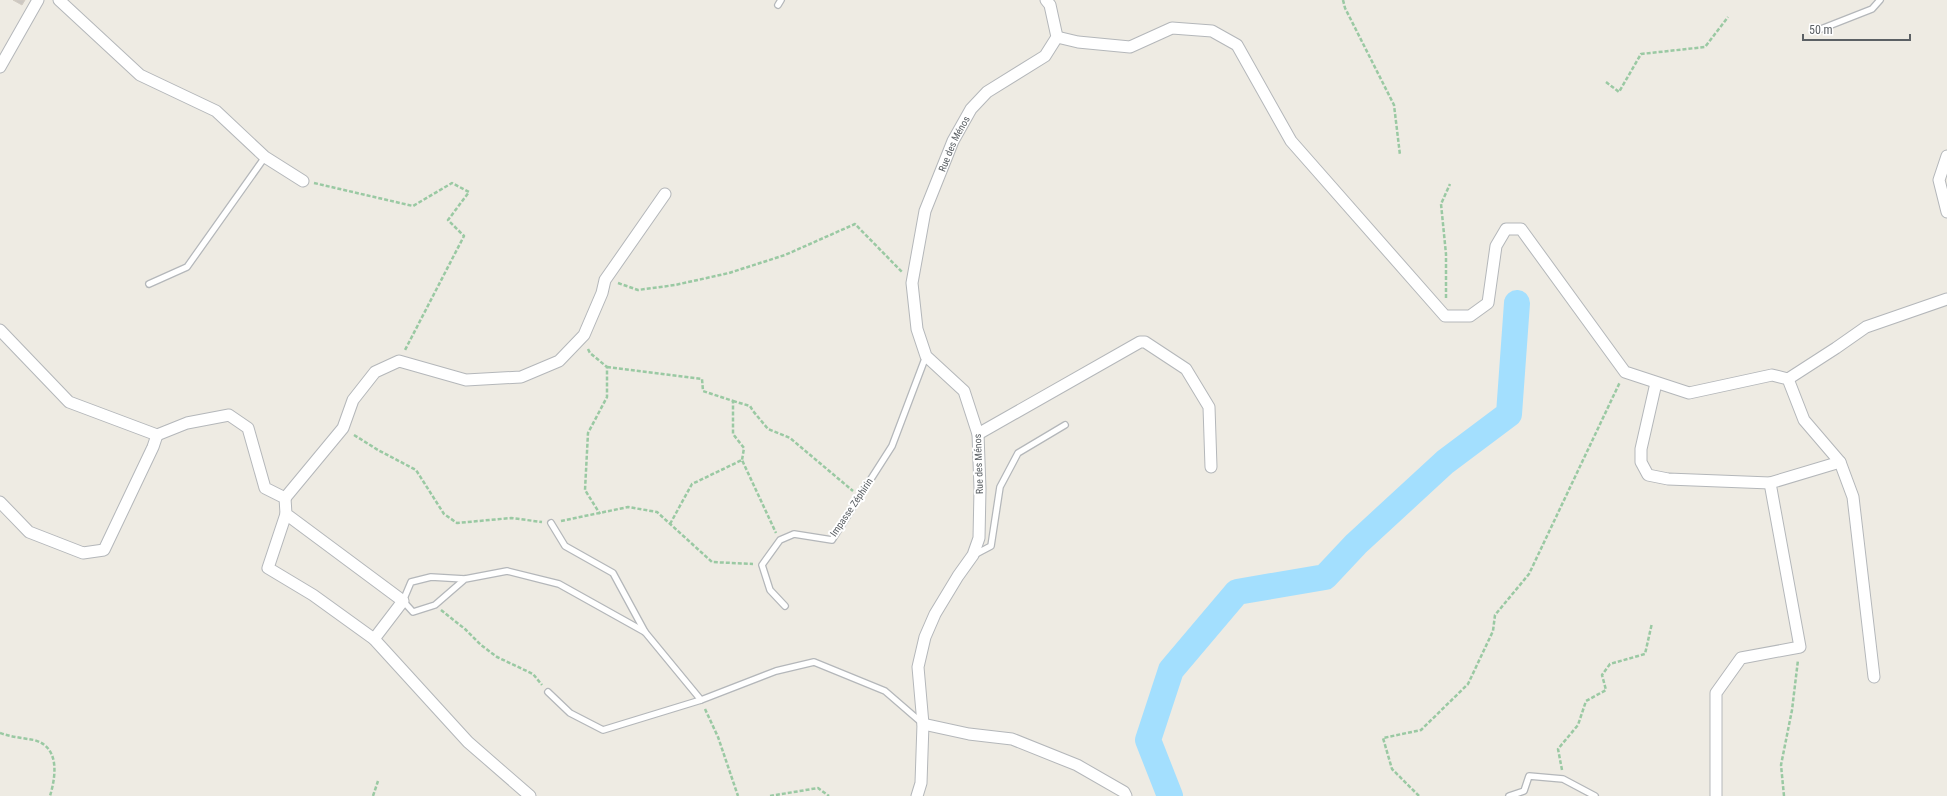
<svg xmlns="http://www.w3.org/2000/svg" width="1947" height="796" font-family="'Roboto Condensed',sans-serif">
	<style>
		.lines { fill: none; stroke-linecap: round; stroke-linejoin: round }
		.river { stroke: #a3dffe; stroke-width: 26 }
		.building { fill: #cbc7c2; stroke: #d3ccc2 }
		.service-casing { stroke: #b4b7ba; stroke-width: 8 }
		.minor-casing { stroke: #b4b7ba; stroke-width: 13 }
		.path { stroke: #9ac9a3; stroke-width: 2.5; stroke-dasharray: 4 2; stroke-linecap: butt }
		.service { stroke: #fff; stroke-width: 5.5 }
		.minor { stroke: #fff; stroke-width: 11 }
		.labels { text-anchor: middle; stroke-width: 4; stroke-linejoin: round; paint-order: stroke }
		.street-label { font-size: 10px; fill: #5b6064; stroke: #fff }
	</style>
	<rect width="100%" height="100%" fill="#eeebe3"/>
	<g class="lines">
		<!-- river -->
		<polyline class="river" points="1170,796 1148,740 1171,670 1237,592 1325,577 1356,544 1445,462 1509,414 1517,303"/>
	</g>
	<!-- building -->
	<polygon class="building" points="13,0 25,0 22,5"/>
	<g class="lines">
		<!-- service casing -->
		<g class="service-casing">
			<g id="service">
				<polyline points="778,5 781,0"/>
				<polyline points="1821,29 1872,9 1880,0"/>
				<polyline points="149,284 187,267 265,157"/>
				<polyline points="551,523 565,546 613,573 645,632"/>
				<polyline points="974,555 991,546 1000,487 1018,453 1065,425"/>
				<polyline points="465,579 435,605 413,612 403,601 411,582 431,577 465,579 507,571 559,584 645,632 701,700"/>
				<polyline points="785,606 770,590 762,565 780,540 794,534 832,540 892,446 926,356"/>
				<polyline points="548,692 570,713 603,730 701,700 776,671 814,662 885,691 922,723"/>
				<polyline points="1509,796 1524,791 1529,776 1563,779 1595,796"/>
			</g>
		</g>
		<!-- minor casing -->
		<g class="minor-casing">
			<g id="minor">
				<polyline points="59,0 140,75 216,111 265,157 303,181"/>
				<polyline points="1057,37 1078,42 1130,47 1172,28 1212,31 1237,45 1291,141 1445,316 1470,316 1488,303 1496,246 1506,229 1521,229 1625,372 1689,393 1772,375 1788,379 1804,420 1840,462 1770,483 1800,647 1741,658 1716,693 1716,796"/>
				<polyline points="0,67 38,0"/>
				<polyline points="1947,156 1939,180 1947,212"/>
				<polyline points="0,330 69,402 157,435 187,423 229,415 248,428 265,488 285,498 286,514 403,601 374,639 468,742 530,796"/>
				<polyline points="1788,379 1836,348 1866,327 1947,299"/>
				<polyline points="1656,383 1641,449 1641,462 1648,475 1668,479 1770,483"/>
				<polyline points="978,434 1140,342 1145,342 1186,369 1209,407 1211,467"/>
				<polyline points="1840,462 1853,497 1874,677"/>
				<polyline points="285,498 343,428 353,400 375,372 399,361 466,380 521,377 559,361 584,335 602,293 605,280 665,194"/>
				<polyline points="0,502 29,532 83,553 104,550 153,447 157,435"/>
				<polyline points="286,514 268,568 313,595 374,639"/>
				<polyline points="923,724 969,734 1012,739 1077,765 1124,792 1126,796"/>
				<path id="s1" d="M917 796 921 783 923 724 918 667 925 637 935 614 958 576 973 555 979 538 980 489 978 434 964 391 926 356 917 329 912 283 925 211 953 141 971 109 987 92 1045 56 1057 37 1050 5 1046 0"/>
			</g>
		</g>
		<!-- path -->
		<g class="path">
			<polyline points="1343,0 1345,8 1394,105 1400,155"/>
			<polyline points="1606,82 1619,92 1641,54 1705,47 1728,17"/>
			<polyline points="314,183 413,206 452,183 469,192 448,220 464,236 405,350"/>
			<polyline points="618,283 638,290 675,285 729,273 785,255 855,224 902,272"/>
			<polyline points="1446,298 1446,254 1441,204 1450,184"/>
			<polyline points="588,349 590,353 607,367 607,397 588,433 585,490 600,514"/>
			<polyline points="607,367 702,379 703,391 733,401 733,434 744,448 742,460"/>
			<polyline points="733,401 750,406 753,411 768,429 790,438 853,491"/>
			<polyline points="354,435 378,450 416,470 444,514 457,523 511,518 542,522"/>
			<polyline points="561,521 628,507 657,512 712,562 753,564"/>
			<polyline points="670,524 692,484 742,460 776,533"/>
			<polyline points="441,610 465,629 481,645 497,657 533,674 542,685"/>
			<polyline points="705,709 718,737 738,796"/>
			<path d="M0 733C11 737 23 738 34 740 60 747 56 776 50 796"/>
			<polyline points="1562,770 1558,749 1578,725 1586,701 1606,690 1602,675 1610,664 1645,654 1652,623"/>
			<polyline points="373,796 378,781"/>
			<polyline points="770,796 818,788 829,796"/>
			<polyline points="1419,796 1392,769 1383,738 1421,730 1468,684 1493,631 1495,615 1529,574 1620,382"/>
			<polyline points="1784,796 1781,765 1792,710 1798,660"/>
		</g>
		<!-- service -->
		<use href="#service" class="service"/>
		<!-- minor -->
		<use href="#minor" class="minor"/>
	</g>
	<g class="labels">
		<!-- street labels -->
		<g class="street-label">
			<text dy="4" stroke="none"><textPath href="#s1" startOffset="696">Rue des Ménos</textPath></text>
			<text transform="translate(978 464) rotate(-92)" y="4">Rue des Ménos</text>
			<text transform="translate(851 507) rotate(-56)" y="4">Impasse Zéphirin</text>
		</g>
	</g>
	<!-- scale -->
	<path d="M1803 34v6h107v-6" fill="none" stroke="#5b6064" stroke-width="2"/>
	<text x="1809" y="34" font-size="12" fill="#5b6064" stroke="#ffffff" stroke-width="3" paint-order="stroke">50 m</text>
</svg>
